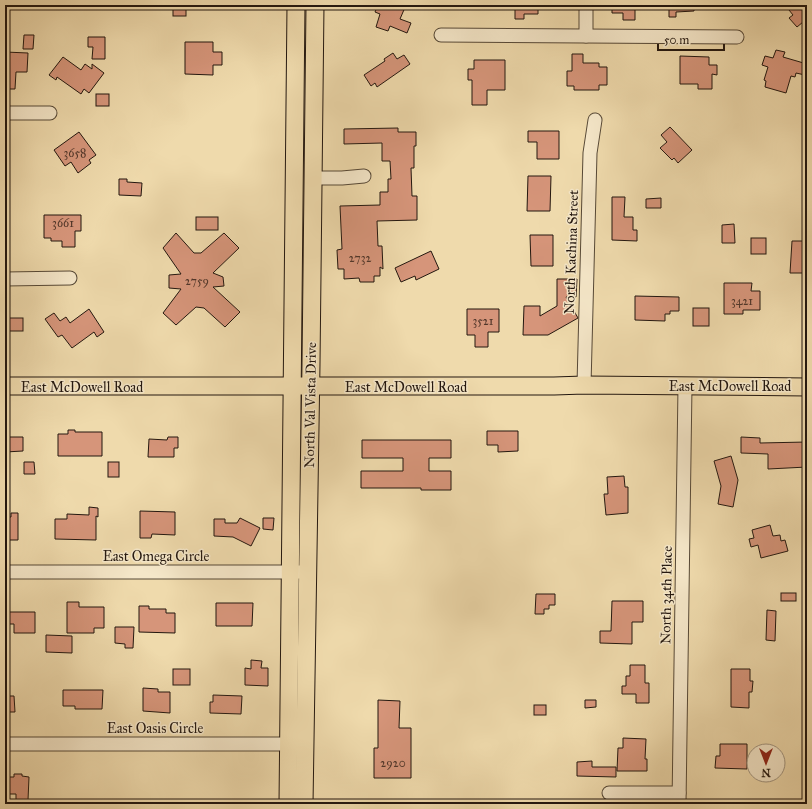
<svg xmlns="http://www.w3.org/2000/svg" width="812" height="809" font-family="'IM FELL Great Primer',serif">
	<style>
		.building { fill: #d6957a; stroke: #23170f }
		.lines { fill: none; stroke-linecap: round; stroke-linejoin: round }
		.minor-casing { stroke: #564836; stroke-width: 15 }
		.major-casing { stroke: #23170f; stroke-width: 19 }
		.minor { stroke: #f5e7c9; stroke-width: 13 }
		.major { stroke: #efdaac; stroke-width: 17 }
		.labels { text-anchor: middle; stroke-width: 3; stroke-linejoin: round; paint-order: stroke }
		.number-label { font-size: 12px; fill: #50362a }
		.street-label { font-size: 14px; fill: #23170f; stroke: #f5e7c9 }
	</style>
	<rect width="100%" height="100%" fill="#efdaac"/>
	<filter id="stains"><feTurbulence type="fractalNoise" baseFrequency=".005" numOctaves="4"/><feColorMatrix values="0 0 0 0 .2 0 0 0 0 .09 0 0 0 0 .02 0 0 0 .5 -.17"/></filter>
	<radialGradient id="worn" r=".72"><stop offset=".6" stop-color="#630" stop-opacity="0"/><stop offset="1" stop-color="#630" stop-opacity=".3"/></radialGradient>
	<!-- building -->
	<g class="building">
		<polygon points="378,5 406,5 400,19 411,23 407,33 390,26 388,31 376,27 380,14 375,12"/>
		<polygon points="515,5 538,5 538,14 524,14 524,19 515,19"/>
		<polygon points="612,5 635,5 635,20 623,20 623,13 612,13"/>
		<polygon points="669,5 694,5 694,11 676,12 676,17 669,17"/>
		<polygon points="785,5 807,5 807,26 803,22 797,27 789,18 793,15"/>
		<rect x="173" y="7" width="13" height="9"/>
		<polygon points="24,35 34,35 33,49 23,49"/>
		<polygon points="88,37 105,37 105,59 92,59 93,47 88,47"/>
		<polygon points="185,42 213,42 213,52 222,52 222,65 213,65 213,75 185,74"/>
		<polygon points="776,50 785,52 783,57 807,64 805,75 796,73 795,77 791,76 786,93 765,87 766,81 764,80 768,67 762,65 765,56 773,58"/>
		<polygon points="5,52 28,53 27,72 16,72 15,89 5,89"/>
		<polygon points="393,53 397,59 404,55 410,64 377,87 375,83 371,86 364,75 385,61 384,59"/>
		<polygon points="572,54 583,54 583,63 599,63 599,67 607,67 607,85 599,85 599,90 574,90 574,86 567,86 567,71 572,71"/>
		<polygon points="680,56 709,57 709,65 717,65 717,75 712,74 712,89 698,89 698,84 680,84"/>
		<polygon points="63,57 81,70 85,64 92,69 92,64 104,73 89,93 84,89 81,94 57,77 56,80 49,75"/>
		<polygon points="474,60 505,60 505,90 487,90 487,105 472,105 472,80 468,80 468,69 474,69"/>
		<rect x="96" y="94" width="13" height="12"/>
		<polygon points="670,127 692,150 678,163 674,158 672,160 660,148 667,142 661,135"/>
		<polygon points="398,128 398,132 416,132 416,146 414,146 414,168 411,168 412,196 417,196 417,220 377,221 378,246 382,246 383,269 380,267 380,276 374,276 374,282 360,282 359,278 344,279 344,269 338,269 337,250 342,249 340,206 380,205 380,192 388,192 388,179 391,179 390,161 382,161 382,143 344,144 344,129"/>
		<polygon points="528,131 559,131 559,159 537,159 537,142 528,142"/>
		<polygon points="79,132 96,155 89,160 91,163 78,173 71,162 65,166 54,150"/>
		<polygon points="528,176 551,176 550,211 527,211"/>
		<polygon points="119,179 127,179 127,182 142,183 141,196 119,195"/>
		<polygon points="612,197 625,197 624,217 633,217 633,230 637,230 637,241 612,240"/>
		<polygon points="661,198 661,208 646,208 646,199"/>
		<polygon points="44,215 81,215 81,231 75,231 75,247 62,247 62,241 51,241 51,238 44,238"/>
		<rect x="196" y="217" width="22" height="13"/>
		<polygon points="734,224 735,243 722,243 722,225"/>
		<polygon points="176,233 194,253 201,253 224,233 239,248 213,273 223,277 224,286 213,287 240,312 225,327 204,308 196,307 176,325 163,313 181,289 169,288 169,275 181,274 163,248"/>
		<polygon points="530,235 553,235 553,266 531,266"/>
		<rect x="751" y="238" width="15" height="16"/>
		<polygon points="792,241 807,241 807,273 790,273"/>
		<polygon points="431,251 439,269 416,280 415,276 401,282 395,268"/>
		<polygon points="557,279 577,279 576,297 566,297 578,318 548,335 523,335 524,306 540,306 540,316 557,306"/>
		<polygon points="724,283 752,283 751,291 760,291 760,310 743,310 743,314 724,314"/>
		<polygon points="635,296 679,297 679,311 670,311 670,314 665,314 665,321 635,320"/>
		<rect x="693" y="308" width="16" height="18"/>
		<polygon points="89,309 104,332 97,337 94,332 72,348 62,335 58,337 45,319 54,313 60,321 66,317 70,323"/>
		<polygon points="467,309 499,309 499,332 488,332 488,347 475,347 475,335 467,335"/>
		<rect x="5" y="318" width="18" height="13"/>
		<polygon points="68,430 75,430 75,432 102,432 102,456 58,456 58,434 68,434"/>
		<polygon points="487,431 518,431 518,451 498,452 498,445 487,445"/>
		<polygon points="5,437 23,437 23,451 5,452"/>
		<polygon points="168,437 178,437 178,448 174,448 174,457 148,457 149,439 167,440"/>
		<polygon points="741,437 760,438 760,443 807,442 807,467 768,469 768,454 741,453"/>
		<polygon points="362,440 451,440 451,458 429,458 429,471 451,471 451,490 421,490 421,488 361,488 361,471 403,471 403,458 362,458"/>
		<polygon points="731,456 738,480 733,507 718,504 721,486 714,461"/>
		<polygon points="24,462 34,462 35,474 24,474"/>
		<rect x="108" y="462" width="11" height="15"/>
		<polygon points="624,476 625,487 628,487 628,513 606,515 604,494 608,494 607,477"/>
		<polygon points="89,507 98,508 98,517 96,516 96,540 55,539 55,519 67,519 67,514 89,515"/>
		<polygon points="140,511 175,512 175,535 152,534 151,538 140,538"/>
		<polygon points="11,513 18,513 18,540 5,540 5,517 11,517"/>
		<polygon points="240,518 260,528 251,546 233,537 214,536 214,519 225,519 225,523 237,523"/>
		<polygon points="263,518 274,518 273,530 263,529"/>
		<polygon points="770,525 773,536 780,535 781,541 785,540 788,551 761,558 758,545 751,547 749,539 754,538 752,530"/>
		<rect x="781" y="593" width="15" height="8"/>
		<polygon points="536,594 555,594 555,605 549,605 549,609 544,609 544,614 535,614"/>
		<polygon points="612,601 643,601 643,622 632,622 632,644 600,643 600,631 611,631"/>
		<polygon points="67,602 79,602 79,607 104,607 104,628 94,628 94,633 67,633"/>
		<polygon points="216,603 253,603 252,626 216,626"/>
		<polygon points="139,606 149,606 149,609 166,609 166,613 175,613 175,633 139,632"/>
		<polygon points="767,610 776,611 775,641 766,640"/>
		<polygon points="5,612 35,612 35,633 14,633 14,624 5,624"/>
		<polygon points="115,627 134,627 133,648 125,648 125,644 115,643"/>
		<polygon points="46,635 72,636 72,653 46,652"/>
		<polygon points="251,660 262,661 261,668 268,668 268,686 245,685 245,668 251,669"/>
		<polygon points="630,665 645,665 645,683 649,683 649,703 636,703 636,694 622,694 622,686 626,686 626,676 630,676"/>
		<rect x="173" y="669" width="17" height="16"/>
		<polygon points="731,669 750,669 750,681 753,681 752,692 749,692 749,708 731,707"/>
		<polygon points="143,688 158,689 158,692 170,692 170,713 143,711"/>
		<polygon points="63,690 103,690 102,709 75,709 75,706 63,706"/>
		<polygon points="213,695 242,696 241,714 210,713 210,702 213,702"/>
		<polygon points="5,696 14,696 15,712 5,712"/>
		<polygon points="378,700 400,701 399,728 411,728 411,778 374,778 374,748 378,748"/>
		<polygon points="585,700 596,700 596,707 585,708"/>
		<rect x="534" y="705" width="12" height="10"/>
		<polygon points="623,738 646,739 645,759 647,759 647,771 617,771 618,748 623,748"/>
		<polygon points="720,744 747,744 747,769 715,768 716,756 720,756"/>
		<polygon points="592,761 592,767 616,767 616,777 577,776 577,762"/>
		<polygon points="14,774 22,774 22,776 29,777 28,800 16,800 16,794 5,794 5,777 14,777"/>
	</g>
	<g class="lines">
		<!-- minor casing -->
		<g class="minor-casing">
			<g id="minor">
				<polyline points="586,5 586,36"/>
				<polyline points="441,35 737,37"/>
				<polyline points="5,113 50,113"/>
				<polyline points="313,178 342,178 364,176"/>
				<polyline points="5,279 70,278"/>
				<polyline points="584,385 590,153 595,120"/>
				<polyline points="5,572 307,572"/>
				<polyline points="5,744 297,744"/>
				<polyline points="609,793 679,793"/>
				<polyline points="679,804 685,386"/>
			</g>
		</g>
		<!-- major casing -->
		<g class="major-casing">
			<g id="major">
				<polyline points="5,386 554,386 584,385 807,387"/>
				<polyline points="288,804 296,5"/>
				<polyline points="304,804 311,364 315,5"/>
			</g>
		</g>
		<!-- minor -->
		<use href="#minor" class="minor"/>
		<!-- major -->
		<use href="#major" class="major"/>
	</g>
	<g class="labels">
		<!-- number labels -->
		<g class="number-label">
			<text x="75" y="157">3658</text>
			<text x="63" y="227">3661</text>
			<text x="360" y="262">2732</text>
			<text x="197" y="285">2759</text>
			<text x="742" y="305">3421</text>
			<text x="483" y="325">3521</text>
			<text x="393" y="767">2920</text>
		</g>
		<!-- street labels -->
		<g class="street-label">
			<text transform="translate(571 252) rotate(-88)" y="5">North Kachina Street</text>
			<text x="730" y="391">East McDowell Road</text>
			<text x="82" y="392">East McDowell Road</text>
			<text x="406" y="392">East McDowell Road</text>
			<text transform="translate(310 405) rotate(-89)" y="5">North Val Vista Drive</text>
			<text x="156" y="561">East Omega Circle</text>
			<text transform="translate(666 595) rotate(-89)" y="5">North 34th Place</text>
			<text x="155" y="733">East Oasis Circle</text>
		</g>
	</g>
	<!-- margin -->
	<rect width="812" height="809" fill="none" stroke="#efdaac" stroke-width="20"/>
	<rect x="6" y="6" width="800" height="797" fill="none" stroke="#23170f" stroke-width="2"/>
	<rect x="10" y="10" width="792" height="789" fill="none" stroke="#23170f"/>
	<!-- north arrow -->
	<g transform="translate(766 763) rotate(180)"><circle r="19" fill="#f5e7c9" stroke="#a1947f"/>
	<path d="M0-3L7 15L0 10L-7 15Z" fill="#8f2418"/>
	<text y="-6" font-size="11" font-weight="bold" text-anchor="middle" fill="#23170f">N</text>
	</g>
	<!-- scale -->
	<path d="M658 44v6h66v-6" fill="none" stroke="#23170f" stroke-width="2"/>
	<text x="664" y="44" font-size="12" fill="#23170f" stroke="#f5e7c9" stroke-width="3" paint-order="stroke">50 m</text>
	<rect width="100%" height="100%" filter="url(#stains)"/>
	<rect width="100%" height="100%" fill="url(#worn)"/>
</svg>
